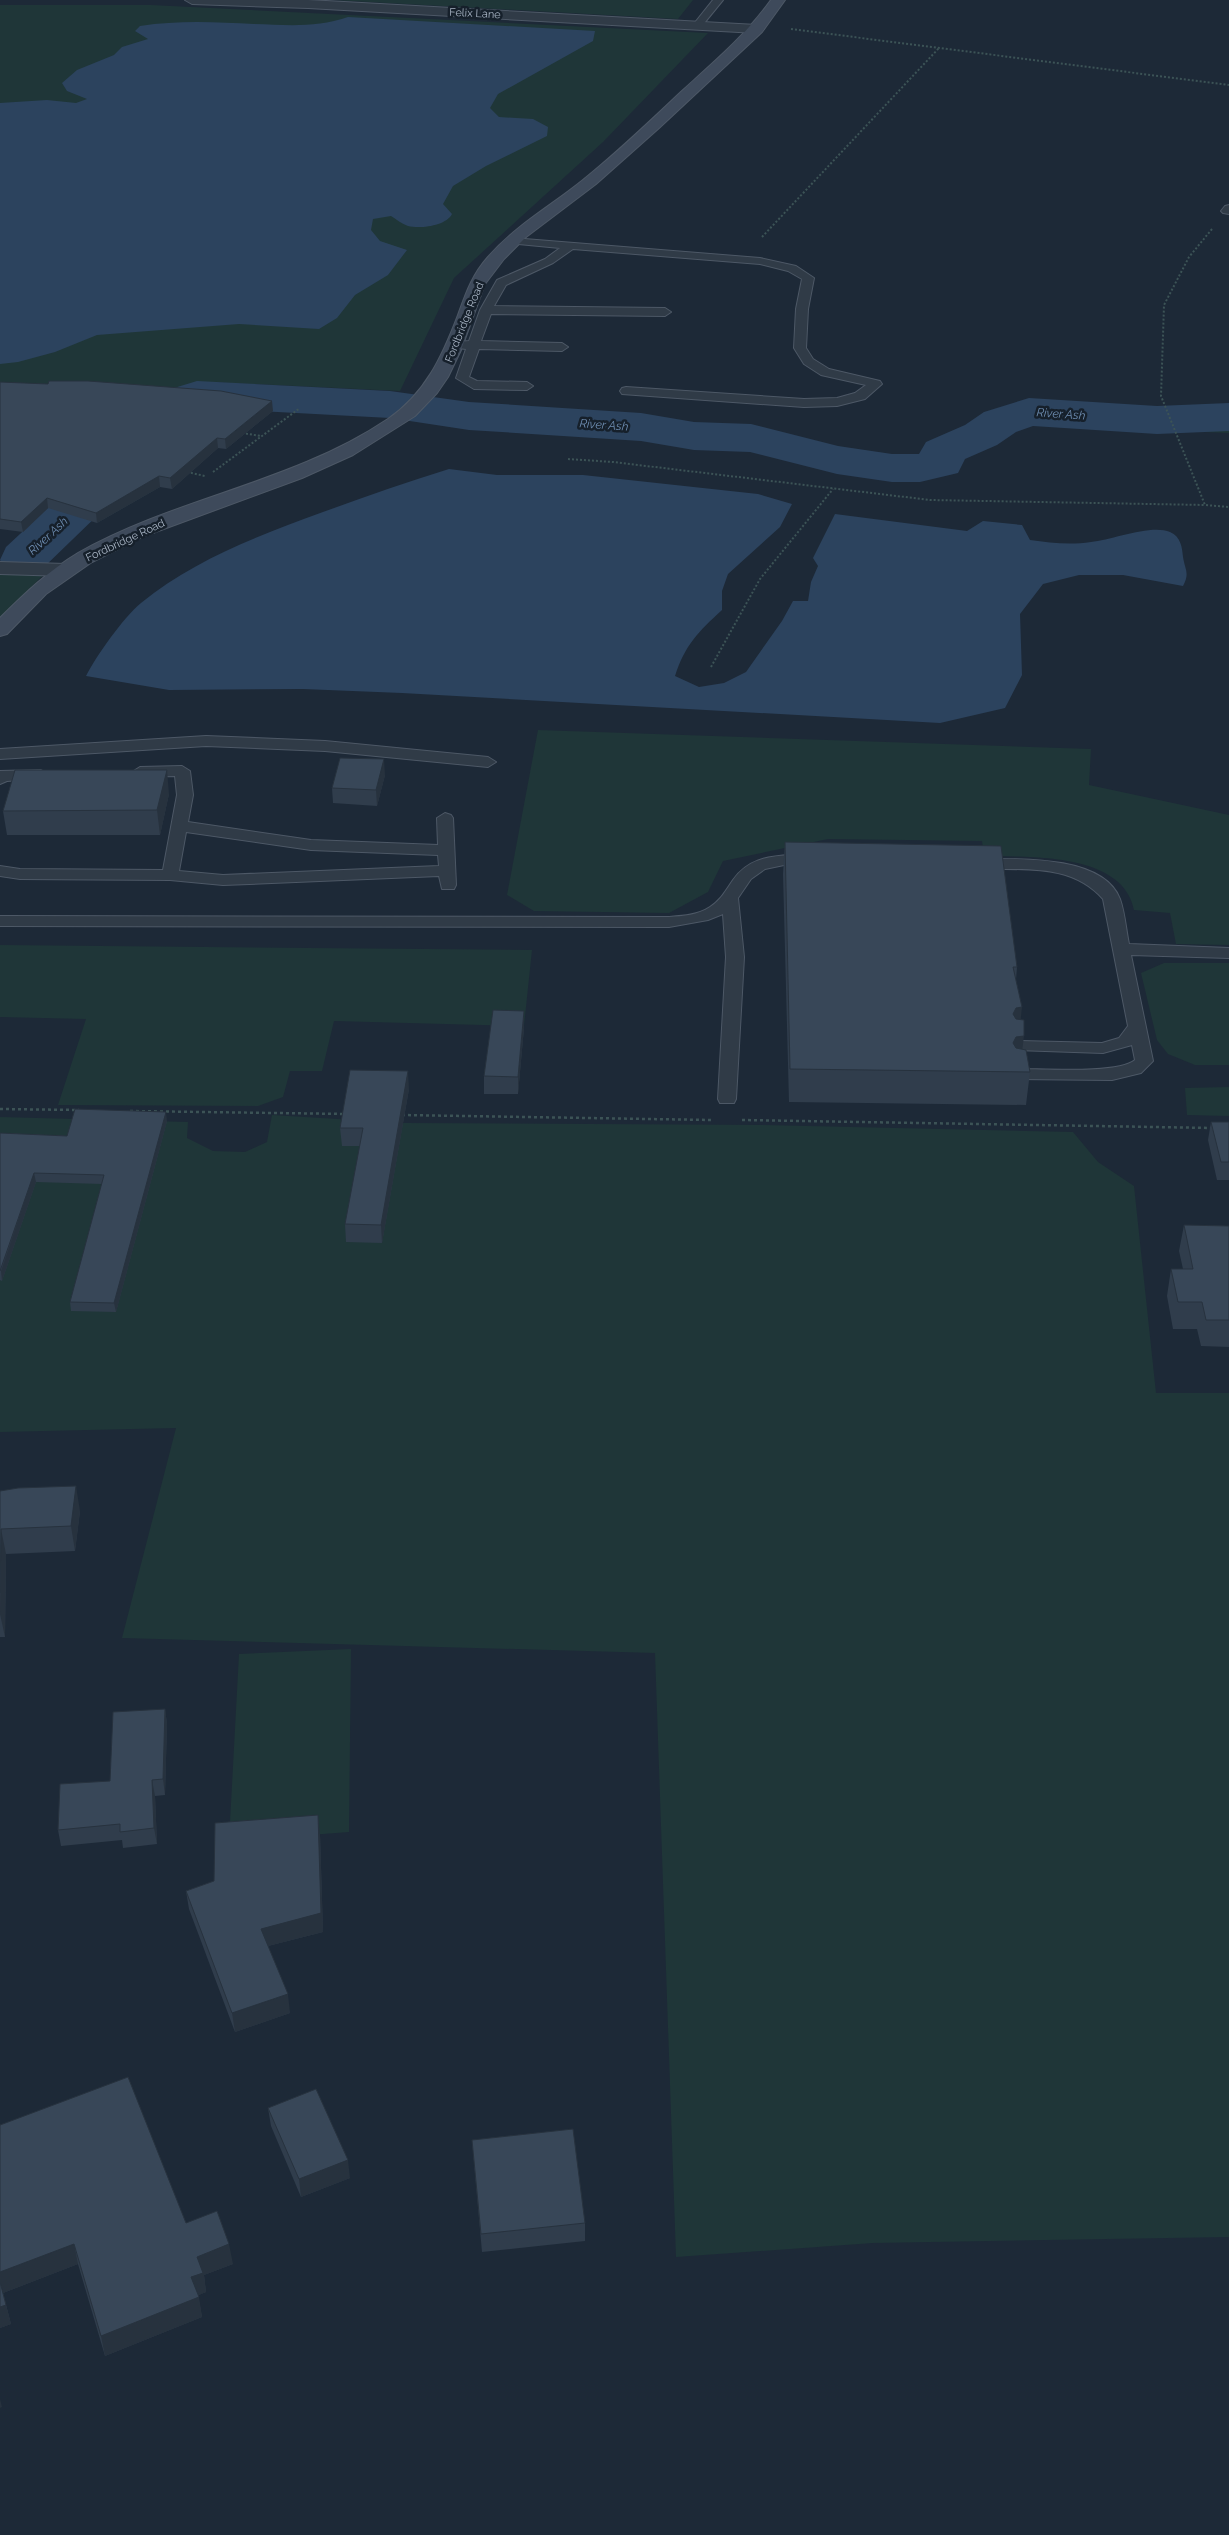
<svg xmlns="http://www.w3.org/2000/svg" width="1229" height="2535" font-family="Raleway,sans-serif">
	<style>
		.green { fill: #1f3638 }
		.water { fill: #2c435e }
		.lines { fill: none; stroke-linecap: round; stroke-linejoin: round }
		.river { fill: #2c435e; fill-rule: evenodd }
		.lane-casing { stroke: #4d5866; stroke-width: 2 }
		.street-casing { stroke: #4d5866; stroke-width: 2 }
		.secondary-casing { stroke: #4d5866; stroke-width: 2 }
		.path-far1 { stroke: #3c5356; stroke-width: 2; stroke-dasharray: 2 2; stroke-linecap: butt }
		.path { stroke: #3c5356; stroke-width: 2.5; stroke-dasharray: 3 3; stroke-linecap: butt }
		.lane { fill: #303b47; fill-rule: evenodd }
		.street { fill: #303b47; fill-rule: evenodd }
		.secondary { fill: #3e4a5b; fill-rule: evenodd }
		.wall { fill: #303d4c }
		.shaded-wall { fill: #27323e }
		.building { fill: #384758; stroke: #27323e }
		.labels { text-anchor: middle; stroke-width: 5; stroke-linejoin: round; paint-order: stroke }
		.far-street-label { font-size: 11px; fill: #a9b5c5; stroke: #16202b }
		.far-water-label { font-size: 12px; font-style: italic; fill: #6e8db1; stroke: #16202b }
	</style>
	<rect width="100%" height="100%" fill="#1d2937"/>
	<!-- green -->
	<g class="green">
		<polygon points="334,0 693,0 678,19"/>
		<polygon points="0,5 151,5 708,33 603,142 454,278 400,391 211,382 184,396 0,387"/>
		<polygon points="1229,417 1229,433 1204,432 1196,418"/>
		<polygon points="0,568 48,570 0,619"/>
		<path d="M538 730 1091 749 1089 785 1229 815V945L1176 944 1170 913 1134 910C1123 852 1028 857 984 856L982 841 828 839 723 861 708 892 669 913 534 911 507 895Z"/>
		<polygon points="0,945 532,950 524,1026 334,1021 322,1071 290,1071 283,1097 258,1106 58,1105 86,1019 0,1017"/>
		<polygon points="1164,963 1229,963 1229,1065 1195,1065 1168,1054 1157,1040 1141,973"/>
		<polygon points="1229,1087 1229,1116 1187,1115 1185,1088"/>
		<polygon points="272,1115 403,1123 763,1125 1073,1132 1098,1162 1134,1186 1156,1393 1229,1393 1229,2237 873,2243 676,2257 655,1653 122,1638 176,1428 0,1432 0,1117 188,1122 187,1138 213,1151 245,1152 267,1142"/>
		<polygon points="351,1649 349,1832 229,1841 239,1654"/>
	</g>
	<!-- water -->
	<g class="water">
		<path d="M348 17 595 31 593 41 498 94 490 108 499 117 533 119 548 127 547 136 486 166 453 186 443 204 452 214C446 226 420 229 408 226 402 224 396 219 391 216L373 219 371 230 380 241 407 250 388 275 355 295 337 318 319 329 239 324 97 335 55 352 18 362 0 364V103L47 100 76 103 87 99 67 91 62 83 77 70 114 55 122 47 148 39 135 31 140 26C178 20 216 22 254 24 287 25 316 28 348 17Z"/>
		<path d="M449 469 497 475H583L758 494 792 504 780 527 728 574 722 591V610C698 632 685 645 675 676L699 687 724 683 746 672 782 621 793 601H808L811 582 818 566 813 558 835 514 967 531 983 521 1022 525 1030 540C1050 543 1071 545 1091 542 1112 540 1151 524 1170 532 1181 537 1182 547 1183 557 1185 570 1190 573 1183 586L1123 575H1079L1043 584 1020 614 1022 675 1005 708 940 723 402 693 303 689 169 690 86 676C97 655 123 618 141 603 193 560 260 535 323 512 365 497 406 482 449 469Z"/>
	</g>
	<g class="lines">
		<!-- river -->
		<polygon class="river" points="197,381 390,391 469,402 641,413 694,422 751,424 838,446 892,454 919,454 926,442 965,425 984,412 1029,398 1157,406 1229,403 1229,431 1157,434 1033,426 1016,432 997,445 965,459 958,473 920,482 892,482 837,474 750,452 694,450 641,441 469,430 390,418 205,408 194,422 42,569 24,573 6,569 0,560 6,547 161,403 174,388"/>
		<!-- lane casing -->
		<g class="lane-casing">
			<g id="lane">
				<polygon points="713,0 723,0 701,27 695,27 693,25"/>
				<polygon points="1229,205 1229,214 1223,213 1221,211 1225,206"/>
				<polygon points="512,238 760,258 796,266 814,278 808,309 806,348 813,359 829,369 880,381 882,384 865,399 837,406 804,407 622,394 620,391 622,388 626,387 804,399 837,398 855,393 866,385 821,375 804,364 794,348 796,309 802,279 788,271 760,264 573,249 553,263 506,285 494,306 665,308 671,312 665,316 491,314 481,341 562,343 568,347 562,351 479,349 469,377 477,381 527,382 533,386 527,390 474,389 456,378 466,349 458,348 456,345 458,342 469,341 480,310 497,280 545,259 560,248 508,243 506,241"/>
				<polygon points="206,736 325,741 488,757 496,762 488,767 325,751 206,746 0,759 0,749"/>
				<path d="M182 766 190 771 193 795 188 822 311 840 438 845 437 818 445 813 451 815 453 818 456 885 454 889H442L439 876 223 885 170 880 20 879 0 876V866L20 869 163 870 177 795 175 776 140 777 132 772 140 767ZM186 832 311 850 438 855 439 866 223 875 179 871Z"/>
				<polygon points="41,770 49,775 47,778 7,781 0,784 0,771"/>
				<path d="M791 855 810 856 818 861 810 866 784 865 765 869 751 879 738 898 744 957 736 1099 734 1103H720L718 1099 726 957 723 914 708 920 669 927 0 926V916L669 917C683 916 698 915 710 907 721 900 726 890 733 880 747 860 767 856 791 855Z"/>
				<path d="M976 859C1014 859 1103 854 1120 899 1125 913 1126 930 1129 944L1229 948V958L1131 955 1153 1061 1141 1073 1112 1080 1013 1079 1011 1075 1013 1071 1020 1069C1045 1069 1118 1074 1135 1060L1132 1045 1103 1053 1014 1050 1011 1046 1014 1042 1020 1041 1102 1043 1119 1038 1128 1026 1103 899C1077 870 1042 869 1005 869 994 869 981 870 970 868L968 864 970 860Z"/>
			</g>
		</g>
		<!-- street casing -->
		<g class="street-casing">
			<g id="street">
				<polygon points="185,0 308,0 757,25 764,29 757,33 308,8 192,4"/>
				<polygon points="0,562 66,564 73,566 76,570 73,574 66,576 0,574"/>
			</g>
		</g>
		<!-- secondary casing -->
		<g class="secondary-casing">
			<path id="secondary" d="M771 0H785L762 32 659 128 596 184 526 237 504 259 485 284 461 350 448 377 437 393 415 416 353 455 302 478 142 537 92 562 46 594 7 634 0 636V618C24 594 48 571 78 553 177 497 293 483 388 419 425 394 442 357 458 315 466 293 472 275 488 257 516 225 551 206 583 180 618 152 650 121 682 91 714 62 746 35 771 0Z"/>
		</g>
		<!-- path-far1 -->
		<g class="path-far1">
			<polyline points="791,29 1229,85"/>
			<polyline points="1212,229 1189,257 1164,305 1161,396 1205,505 1229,507"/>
			<polyline points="762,237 939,48"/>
			<polyline points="242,433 261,436"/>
			<polyline points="568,459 613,462 930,500 1205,505"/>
			<polyline points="187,472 205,476"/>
			<polyline points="213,472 300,408"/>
			<polyline points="711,667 760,579 833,489"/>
		</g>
		<!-- path -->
		<g class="path">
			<polyline points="0,1109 79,1110"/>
			<polyline points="130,1111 346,1114"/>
			<polyline points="402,1115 711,1120"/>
			<polyline points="742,1120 1213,1128"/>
		</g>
		<!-- lane -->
		<use href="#lane" class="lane"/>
		<!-- street -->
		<use href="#street" class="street"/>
		<!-- secondary -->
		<use href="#secondary" class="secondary"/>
	</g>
	<!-- wall -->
	<g class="wall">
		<polygon points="0,382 273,411 226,449 218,448 172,489 160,487 97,523 48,508 23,532 0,529"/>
		<polygon points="385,775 377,806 333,803 332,788"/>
		<polygon points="169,794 160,835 7,835 3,811"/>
		<polygon points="785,842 1017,967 1016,980 1020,1020 1022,1049 1030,1072 1026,1105 789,1102 783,874"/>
		<polygon points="524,1011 524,1028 518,1094 484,1094 484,1076"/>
		<polygon points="409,1089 382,1243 346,1242 345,1224 360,1146 342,1146 340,1128"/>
		<polygon points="167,1121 116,1312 71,1311 70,1302 102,1184 36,1182 2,1281 0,1280 0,1133 67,1136"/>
		<polygon points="1211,1122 1229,1122 1229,1180 1217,1180 1208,1140"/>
		<polygon points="1184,1225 1229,1226 1229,1347 1201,1346 1197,1329 1173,1329 1167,1296 1171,1269 1183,1269 1179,1251"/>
		<polygon points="0,1491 80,1511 75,1551 6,1554 5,1637 0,1637"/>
		<polygon points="165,1709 167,1724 165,1795 155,1796 157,1844 123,1848 122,1840 61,1846 58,1830 110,1781"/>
		<polygon points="320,1834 323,1932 268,1946 290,2013 235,2032 189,1909 186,1891 214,1881"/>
		<polygon points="268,2108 350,2178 301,2197 271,2126"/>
		<polygon points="0,2125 186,2223 233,2264 204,2275 206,2292 198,2295 202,2317 105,2356 78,2264 3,2293 11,2324 0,2328"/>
		<polygon points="472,2140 585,2223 585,2241 482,2252"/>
	</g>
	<!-- shaded-wall -->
	<g class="shaded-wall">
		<polygon points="272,401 273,411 226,449 225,439"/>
		<polygon points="217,438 218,448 172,489 170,478"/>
		<polygon points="159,476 160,487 97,523 96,513"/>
		<polygon points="47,498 48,508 23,532 21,522"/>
		<polygon points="384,759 385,775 377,806 376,790"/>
		<polygon points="167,770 169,794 160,835 157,810"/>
		<polygon points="1022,1007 1019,1036 1024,1036 1020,1068 1013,1069 1013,1014 1016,1008"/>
		<polygon points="524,1011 524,1028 518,1094 518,1077"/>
		<polygon points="408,1071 409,1089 382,1243 381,1225"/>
		<polygon points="166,1112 167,1121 116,1312 114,1303"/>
		<polygon points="34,1173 36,1182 2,1281 1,1271"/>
		<polygon points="76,1486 80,1511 75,1551 71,1526"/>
		<polygon points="1,1529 6,1554 5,1637 0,1614"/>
		<polygon points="165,1709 167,1724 165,1795 163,1779"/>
		<polygon points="152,1780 155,1796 157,1844 154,1828"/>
		<polygon points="318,1815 320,1834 323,1932 264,1947 261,1929"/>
		<polygon points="288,1994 290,2013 235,2032 232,2013"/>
		<polygon points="348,2160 350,2178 301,2197 299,2179"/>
		<polygon points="74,2244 78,2264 3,2293 0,2283 0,2272"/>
		<polygon points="229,2244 233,2264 204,2275 206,2292 195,2297 191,2277 197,2257"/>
		<polygon points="199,2297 202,2317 105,2356 101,2336"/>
		<polygon points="6,2305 11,2324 0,2328 0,2307"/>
		<polygon points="0,2399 2,2407 0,2408"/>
	</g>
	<!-- building -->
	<g class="building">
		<polygon points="49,381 88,381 221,391 272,401 225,439 217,438 170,478 159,476 96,513 47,498 21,522 0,519 0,382 48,384"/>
		<polygon points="340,758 384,759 376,790 332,788"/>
		<polygon points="15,770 167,770 157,810 3,811"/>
		<polygon points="785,842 1001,846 1017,967 1013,967 1022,1007 1016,1008 1013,1014 1016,1019 1024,1020 1024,1036 1016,1037 1013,1043 1016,1048 1026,1050 1030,1072 790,1069"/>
		<polygon points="493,1010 524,1011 518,1077 484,1076"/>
		<polygon points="350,1070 408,1071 381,1225 345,1224 363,1128 340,1128"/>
		<polygon points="75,1109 166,1112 114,1303 70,1302 104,1175 34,1173 0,1271 0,1133 67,1136"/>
		<polygon points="1211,1122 1229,1122 1229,1162 1221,1162"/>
		<polygon points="1184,1225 1229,1226 1229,1320 1206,1320 1202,1302 1178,1302 1171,1269 1193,1269"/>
		<polygon points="76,1486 71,1526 1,1529 0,1593 0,1491 18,1488"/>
		<polygon points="165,1709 163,1779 152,1780 154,1828 120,1832 120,1824 58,1830 60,1784 110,1781 113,1712"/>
		<polygon points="318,1815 321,1913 261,1929 288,1994 232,2013 186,1891 214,1881 215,1823"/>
		<polygon points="128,2077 186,2223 217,2211 229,2244 197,2257 203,2273 191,2277 199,2297 101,2336 74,2244 0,2272 0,2125"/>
		<polygon points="316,2089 348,2160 299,2179 268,2108"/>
		<polygon points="573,2129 585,2223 481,2234 472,2140"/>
		<polygon points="0,2282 6,2305 0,2307"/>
	</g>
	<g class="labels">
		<!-- far-street labels -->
		<g class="far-street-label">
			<text transform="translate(475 13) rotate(3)" y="4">Felix Lane</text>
			<text transform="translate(464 322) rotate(-68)" y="4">Fordbridge Road</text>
			<text transform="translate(125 540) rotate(-25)" y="4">Fordbridge Road</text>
		</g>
		<!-- far-water labels -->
		<g class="far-water-label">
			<text transform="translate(1061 414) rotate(4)" y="4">River Ash</text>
			<text transform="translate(604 425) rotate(4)" y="4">River Ash</text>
			<text transform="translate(48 536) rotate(-43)" y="4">River Ash</text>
		</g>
	</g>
</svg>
